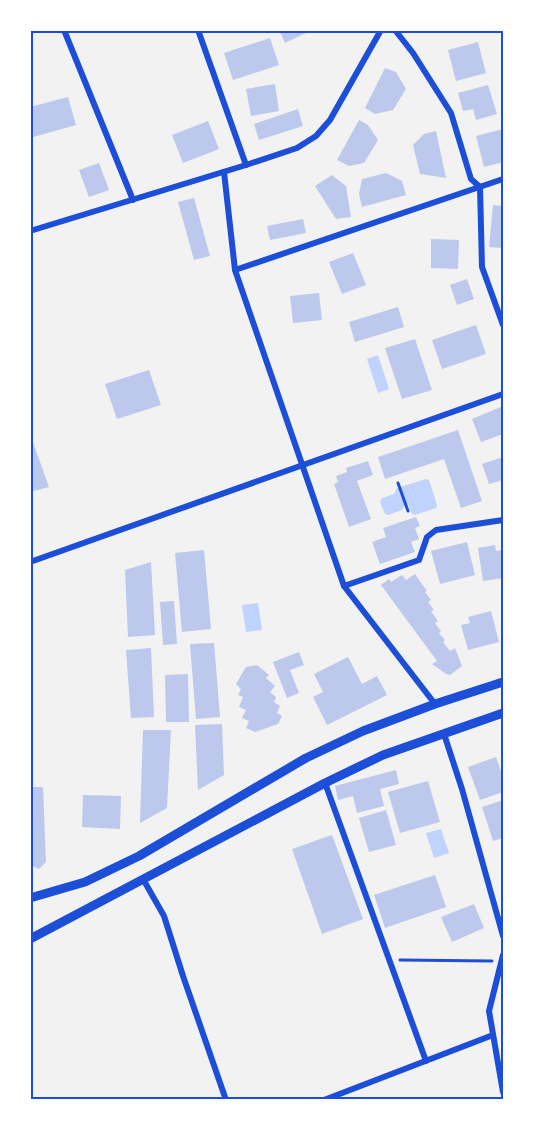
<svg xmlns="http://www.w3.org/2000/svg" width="533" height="1130" font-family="'Noto Sans',sans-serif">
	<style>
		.water { fill: #bfd3fe }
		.building { fill: #bdc9ec }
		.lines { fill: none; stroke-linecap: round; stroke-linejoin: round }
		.path { stroke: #1d4ed8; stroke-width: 3 }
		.minor { stroke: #1d4ed8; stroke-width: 6 }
		.secondary { stroke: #1d4ed8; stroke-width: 9 }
		.neatline { fill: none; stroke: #1d4ed8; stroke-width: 2 }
	</style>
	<rect width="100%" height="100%" fill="#f2f2f2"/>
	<!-- water -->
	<g class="water">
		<polygon points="378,355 389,389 378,393 367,359"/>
		<polygon points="426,479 429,480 437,505 436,508 415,515 412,514 408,504 404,506 402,510 388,515 385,514 380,502 382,498 394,494 397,488"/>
		<polygon points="258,603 262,630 246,632 242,605"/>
		<polygon points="441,829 449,853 434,858 426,833"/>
	</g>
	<!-- building -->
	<g class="building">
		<polygon points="279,30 312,30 285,43"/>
		<polygon points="270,38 279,65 233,80 224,53"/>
		<polygon points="478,42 486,73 456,81 448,50"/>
		<polygon points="385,68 396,72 406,89 393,110 375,114 365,108"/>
		<polygon points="275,84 279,111 251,116 246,89"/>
		<polygon points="488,85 497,114 476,120 473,109 463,111 458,93"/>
		<polygon points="68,97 76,125 30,138 30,107"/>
		<polygon points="298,109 303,126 259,140 254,124"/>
		<polygon points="359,120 368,125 378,140 364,163 349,166 337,160"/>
		<polygon points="208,121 219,149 183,163 172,135"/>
		<polygon points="503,129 503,162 484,167 476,136"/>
		<polygon points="436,131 446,178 420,174 413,145 424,134"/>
		<polygon points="99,163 109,190 89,197 79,170"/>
		<polygon points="386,173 402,181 406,195 362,207 359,194 362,179"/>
		<polygon points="332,175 346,186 351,217 336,219 315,186"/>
		<polygon points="194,198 210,256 194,260 178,202"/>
		<polygon points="493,205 503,206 503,248 489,247"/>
		<polygon points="303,219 306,233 270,240 267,226"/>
		<polygon points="431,239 459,240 458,269 431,268"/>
		<polygon points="353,253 366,285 342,294 329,262"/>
		<polygon points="467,279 474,299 457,305 450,285"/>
		<polygon points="319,293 322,320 293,323 290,296"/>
		<polygon points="398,307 404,327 355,342 349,322"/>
		<polygon points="476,325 486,354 442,369 432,340"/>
		<polygon points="415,339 432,390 402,399 385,348"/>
		<polygon points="149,370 161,405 117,419 105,384"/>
		<polygon points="503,406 503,434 481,442 472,419"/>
		<polygon points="458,430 482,501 461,508 444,459 385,479 378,457"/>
		<polygon points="30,434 49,487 30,492"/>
		<polygon points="503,457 503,480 489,484 482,464"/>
		<polygon points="368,461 373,475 357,481 371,519 349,527 334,484 338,482 336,476 347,472 346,468"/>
		<polygon points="416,517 420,526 415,528 419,539 411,542 415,552 380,564 372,542 386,537 383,528"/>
		<polygon points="467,542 475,575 440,584 431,551"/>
		<polygon points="495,545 496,551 503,550 503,578 483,581 478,548"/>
		<polygon points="204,550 211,629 182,632 175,553"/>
		<polygon points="151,562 155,635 128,637 125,570"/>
		<polygon points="415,574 427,591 425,592 431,600 428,602 434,610 431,611 438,621 435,623 441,631 439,633 445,640 443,642 450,651 455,648 462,666 450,675 446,674 432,664 437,661 381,585 389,579 391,582 402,575 406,580"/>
		<polygon points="174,601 177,644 163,645 160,602"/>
		<polygon points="491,611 499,642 468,650 461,625 470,623 468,617"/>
		<polygon points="214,643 220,717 196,719 190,644"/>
		<polygon points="151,648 154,717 131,718 126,650"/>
		<polygon points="299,652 304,665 290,670 299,693 287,698 273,662"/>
		<polygon points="348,657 362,684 377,676 387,695 327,725 313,697 323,692 314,674"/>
		<polygon points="257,665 269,675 266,678 275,686 270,692 276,697 274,702 280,706 277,713 282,716 278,724 255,732 246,728 249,721 242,718 246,710 239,707 243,697 238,695 241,689 236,684 246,667"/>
		<polygon points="188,674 189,722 166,722 165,675"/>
		<polygon points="222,724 224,775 198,790 195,725"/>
		<polygon points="143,730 171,730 167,808 140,823"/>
		<polygon points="496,757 503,777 503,792 480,800 468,767"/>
		<polygon points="396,770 399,784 380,789 384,806 357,813 353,796 338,800 335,786"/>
		<polygon points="428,781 440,822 400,833 388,792"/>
		<polygon points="30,787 43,787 46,862 39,869 30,865"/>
		<polygon points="83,795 121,796 120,829 82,827"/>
		<polygon points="503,800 503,838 493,841 482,807"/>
		<polygon points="386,810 396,845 369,852 359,818"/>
		<polygon points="332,835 363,919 322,934 292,849"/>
		<polygon points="435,875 446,907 385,928 374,895"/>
		<polygon points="474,904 484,928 452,942 441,917"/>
	</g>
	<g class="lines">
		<!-- path -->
		<g class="path">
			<polyline points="398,483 408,511"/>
			<polyline points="400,960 492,961"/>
		</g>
		<!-- minor -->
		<g class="minor">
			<polyline points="64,30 133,200"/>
			<polyline points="198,30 246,165"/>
			<polyline points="395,30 413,53 451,113 471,179 480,187 482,267 503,325"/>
			<polyline points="224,172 235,270 344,586 435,704"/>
			<polyline points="30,231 246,165 297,148 316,136 330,120 381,30"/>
			<polyline points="235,270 503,179"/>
			<polyline points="30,562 503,394"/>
			<polyline points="344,586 419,560 427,537 436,530 503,520"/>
			<polyline points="444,734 462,789 503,936"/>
			<polyline points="325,783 426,1061"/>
			<polyline points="143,879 164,916 183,976 226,1100"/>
			<polyline points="503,955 489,1011 503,1092"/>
			<polyline points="324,1100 493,1035"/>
		</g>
		<!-- secondary -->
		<g class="secondary">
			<polyline points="30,898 85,882 139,856 306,758 363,731 435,704 503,682"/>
			<polyline points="30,939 325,783 383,755 503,713"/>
		</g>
	</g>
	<!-- border -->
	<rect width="533" height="1130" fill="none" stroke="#ffffff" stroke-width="63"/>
	<rect x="32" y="32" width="470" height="1066" class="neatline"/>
</svg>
